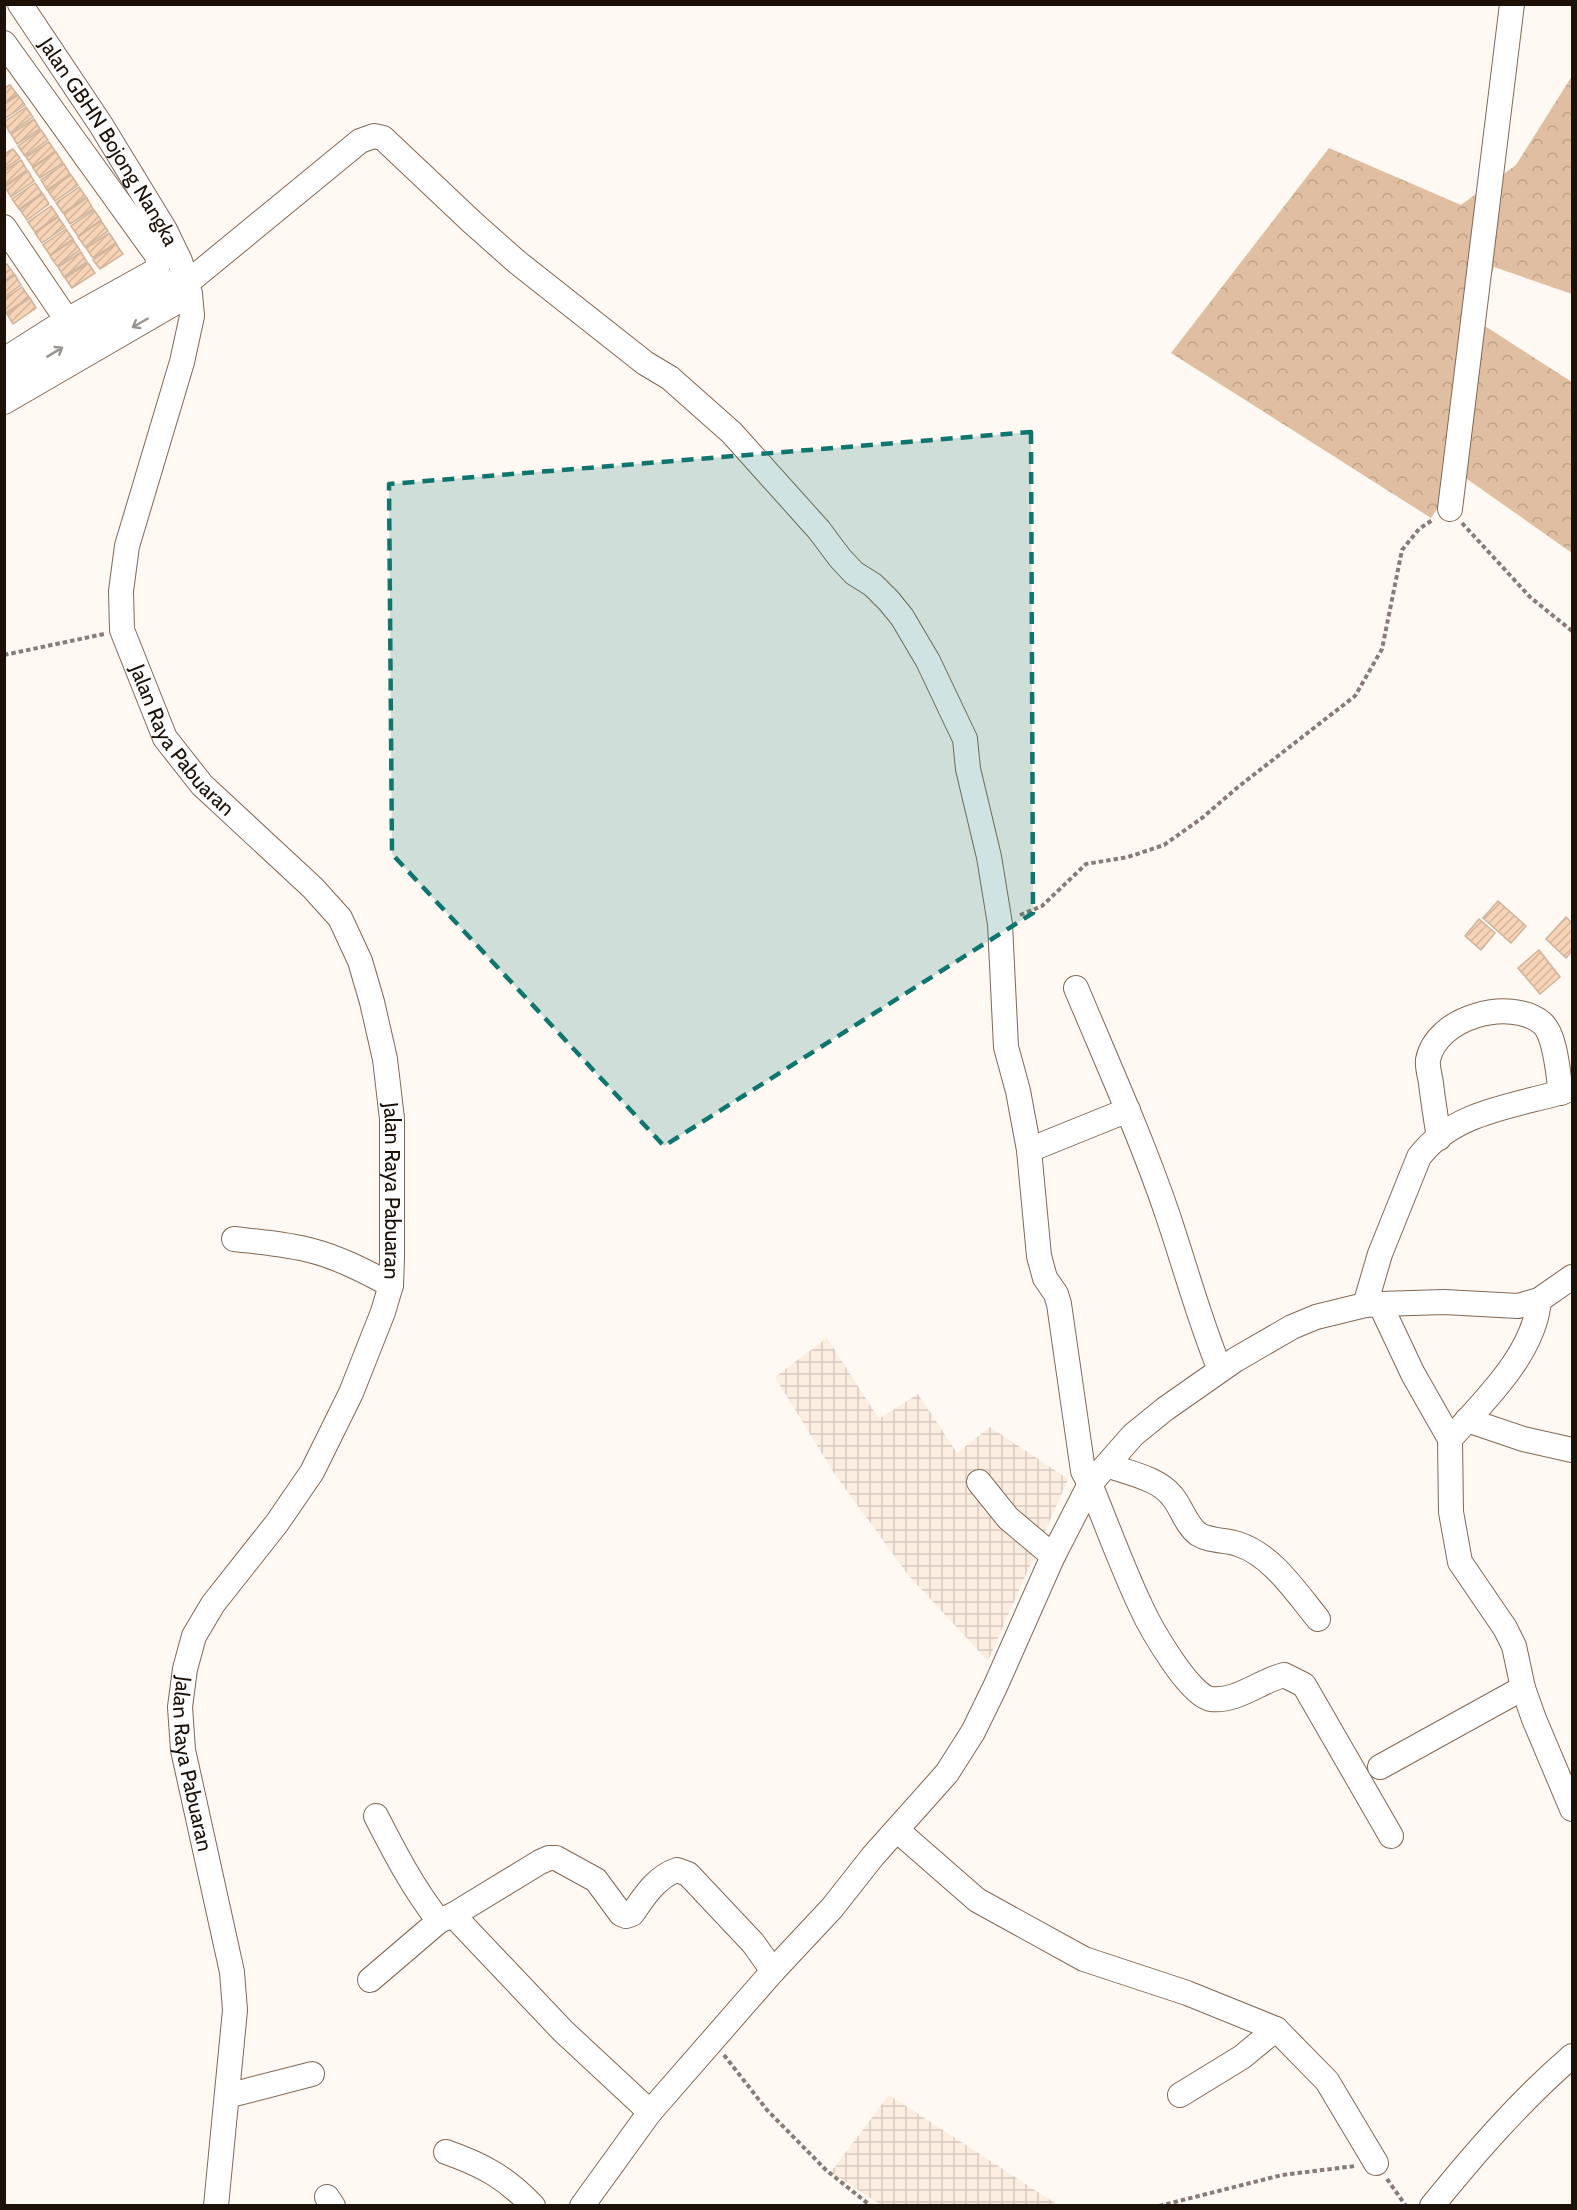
<svg xmlns="http://www.w3.org/2000/svg" width="1577" height="2210" font-family="Cabin,sans-serif">
	<style>
		.industrial { fill: url(#industrial-grid) }
		.forest { fill: url(#forest-crowns) }
		.building { fill: url(#building-hatch); stroke: #cfb39b; stroke-width: 1.5 }
		.lines { fill: none; stroke-linecap: round; stroke-linejoin: round }
		.minor-casing { stroke: #826852; stroke-width: 26 }
		.path { stroke: #867d76; stroke-width: 4; stroke-dasharray: 4.5 3; stroke-linecap: butt }
		.minor { stroke: #fff; stroke-width: 24 }
		.oneway { stroke: #989490 }
		.marked { fill: #0f766e; fill-opacity: 0.2; stroke: #0f766e; stroke-width: 4.5; stroke-dasharray: 12 8; stroke-linejoin: round }
		.labels { text-anchor: middle; stroke-width: 4.5; stroke-linejoin: round; paint-order: stroke }
		.street-label { font-size: 21px; fill: #1b1108; stroke: #fff }
	</style>
	<defs>
		<pattern id="industrial-grid" width="8" height="8" patternUnits="userSpaceOnUse" patternTransform="scale(1.5)"><rect width="8" height="8" fill="#fcede1"/><path d="M0 4h8M4 0v8" fill="none" stroke="#d7cac0"/></pattern>
		<pattern id="forest-crowns" width="20" height="18" patternUnits="userSpaceOnUse" patternTransform="scale(1.5)"><rect width="20" height="18" fill="#e0bea1"/><path d="M2 6a3 3 0 1 1 6 0M12 15a3 3 0 1 1 6 0" fill="none" stroke="#c0a289"/></pattern>
		<pattern id="building-hatch" width="6" height="6" patternUnits="userSpaceOnUse" patternTransform="scale(1.5)"><rect width="6" height="6" fill="#f7d4b7"/><path d="M-1 1l2-2M0 6l6-6M5 7l2-2" fill="none" stroke="#d3b59c"/></pattern>
	</defs>
	<rect width="100%" height="100%" fill="#fff8f3"/>
	<!-- industrial -->
	<g class="industrial">
		<polygon points="827,1338 879,1419 918,1394 957,1453 990,1427 1068,1479 988,1661 909,1576 834,1473 775,1377"/>
		<polygon points="889,2095 1058,2205 881,2205 831,2172"/>
	</g>
	<!-- forest -->
	<polygon class="forest" points="1572,76 1572,294 1494,267 1474,319 1572,382 1572,553 1460,474 1431,518 1171,353 1329,148 1461,205 1516,165"/>
	<!-- building -->
	<g class="building">
		<polygon points="10,85 17,94 4,103 4,88"/>
		<polygon points="18,95 25,105 4,119 4,104"/>
		<polygon points="26,107 33,117 10,133 4,122"/>
		<polygon points="34,119 40,129 17,144 11,134"/>
		<polygon points="41,130 48,140 25,156 18,146"/>
		<polygon points="49,142 55,151 33,167 26,157"/>
		<polygon points="13,149 20,158 4,169 4,154"/>
		<polygon points="56,152 63,163 40,178 33,168"/>
		<polygon points="21,160 27,170 4,186 4,171"/>
		<polygon points="64,164 70,174 47,190 41,180"/>
		<polygon points="28,171 34,181 11,197 5,187"/>
		<polygon points="71,175 78,185 55,201 48,191"/>
		<polygon points="35,183 42,193 19,209 12,199"/>
		<polygon points="79,187 86,197 63,213 56,203"/>
		<polygon points="43,194 49,204 27,220 20,210"/>
		<polygon points="87,198 93,209 70,224 64,214"/>
		<polygon points="51,206 58,216 35,232 28,222"/>
		<polygon points="94,210 101,220 78,236 71,226"/>
		<polygon points="58,217 65,227 42,243 35,233"/>
		<polygon points="101,221 108,231 85,247 78,237"/>
		<polygon points="66,229 73,239 50,255 43,245"/>
		<polygon points="109,233 116,243 93,258 86,248"/>
		<polygon points="73,240 80,250 57,266 50,256"/>
		<polygon points="116,244 123,254 100,269 93,260"/>
		<polygon points="81,252 87,262 64,277 58,267"/>
		<polygon points="88,263 95,273 72,288 65,278"/>
		<polygon points="7,264 14,274 4,281 4,266"/>
		<polygon points="15,275 21,285 4,297 4,282"/>
		<polygon points="22,287 29,297 6,313 4,299"/>
		<polygon points="30,298 36,308 13,324 7,314"/>
		<polygon points="1498,901 1526,926 1511,943 1483,918"/>
		<polygon points="1566,917 1572,923 1572,951 1566,958 1546,939"/>
		<polygon points="1479,919 1495,933 1481,950 1465,936"/>
		<polygon points="1539,950 1560,977 1540,994 1518,968"/>
	</g>
	<g class="lines">
		<!-- minor casing -->
		<g class="minor-casing">
			<g id="minor">
				<path id="s1" d="M20 4 101 125 165 230 180 261 190 294 192 316 182 362 127 546 121 591 122 630 165 738 202 785 313 888 340 918 360 961 372 1002 385 1059 392 1119V1259L391 1285 383 1312 351 1393 312 1472 277 1523 213 1604 194 1636 185 1669 180 1707 183 1750 232 1972 235 2010 216 2206"/>
				<polyline points="4,43 156,254 159,263 155,271 67,320 4,360"/>
				<polyline points="4,227 67,320"/>
				<path d="M187 283 360 141 374 136 383 138 473 223 517 262 645 363 670 378 732 433 819 530 840 558 854 573 873 585 889 601 902 617 928 661 965 739 968 769 989 857 1000 924 1006 1047 1018 1091 1029 1150 1039 1256 1045 1278 1056 1294 1059 1304 1083 1471 1090 1484C1107 1525 1122 1567 1141 1607 1150 1627 1190 1697 1211 1699 1237 1702 1260 1681 1284 1675L1304 1685 1391 1836"/>
				<polyline points="4,382 184,275"/>
				<polyline points="4,402 190,294"/>
				<polyline points="1450,509 1512,4"/>
				<path d="M1076 988C1107 1062 1141 1137 1167 1213 1185 1266 1199 1319 1220 1370"/>
				<path d="M1439 1138C1436 1119 1433 1101 1431 1083 1430 1076 1427 1067 1428 1060 1436 1017 1510 997 1542 1023 1556 1035 1558 1075 1561 1093"/>
				<polyline points="1029,1150 1128,1110"/>
				<path d="M234 1239C261 1242 287 1244 313 1251 340 1258 366 1272 391 1285"/>
				<path d="M1539 1300C1535 1353 1484 1401 1450 1439L1451 1512 1460 1562 1505 1628 1514 1646 1523 1688 1534 1719 1572 1809"/>
				<polyline points="1380,1304 1413,1374 1450,1439"/>
				<path d="M1365 1305 1380 1254 1419 1157C1455 1109 1520 1106 1572 1089"/>
				<polyline points="1467,1420 1523,1439 1572,1450"/>
				<path d="M1107 1465C1128 1473 1158 1478 1172 1496 1182 1508 1186 1525 1198 1534 1211 1542 1224 1539 1238 1544 1272 1555 1296 1592 1318 1619"/>
				<polyline points="979,1482 1008,1518 1053,1556"/>
				<polyline points="1380,1767 1523,1688"/>
				<path d="M376 1816C395 1853 413 1888 439 1921"/>
				<polyline points="898,1831 977,1900 1084,1959 1187,1993 1276,2029 1327,2081 1376,2163"/>
				<polyline points="453,1915 563,2031 650,2112"/>
				<path d="M370 1980 439 1921 453 1915 540 1862 549 1858H556L596 1880 621 1914 626 1916 632 1914C644 1897 656 1877 677 1870L688 1874 753 1943 773 1971"/>
				<polyline points="1180,2095 1242,2057 1276,2029"/>
				<polyline points="227,2096 312,2074"/>
				<path d="M446 2152C483 2165 505 2177 533 2206"/>
				<polyline points="327,2197 333,2206"/>
				<polyline points="582,2206 650,2112 773,1971 832,1908 873,1856 947,1773 973,1732 995,1687 1053,1556 1090,1484 1133,1435 1165,1409 1235,1360 1292,1327 1316,1317 1365,1305 1380,1304 1444,1302 1518,1306 1539,1300 1572,1277"/>
				<path d="M1432 2206C1475 2153 1520 2101 1572 2056"/>
			</g>
		</g>
		<!-- path -->
		<g class="path">
			<polyline points="1462,523 1530,597 1572,631"/>
			<polyline points="4,655 104,634"/>
			<polyline points="1020,915 1042,906 1086,864 1128,857 1164,845 1202,818 1238,787 1355,696 1382,649 1402,550 1419,529 1434,519"/>
			<polyline points="724,2055 767,2110 826,2170 871,2206"/>
			<polyline points="1387,2179 1406,2206"/>
			<polyline points="1159,2206 1282,2175 1355,2166"/>
		</g>
		<!-- minor -->
		<use href="#minor" class="minor"/>
	</g>
	<!-- one-way arrows -->
	<defs><path id="oneway-shaft" d="M-6 0H5M1.5-3L5.5 0L1.5 3" fill="none" stroke-width="1.6" stroke-linecap="round" stroke-linejoin="round" transform="scale(1.5)"/></defs>
	<g class="oneway">
		<use href="#oneway-shaft" transform="translate(140 323) rotate(150)"/>
		<use href="#oneway-shaft" transform="translate(55 352) rotate(-31)"/>
	</g>
	<!-- marked area -->
	<path class="marked" d="M1031 432 1033 913 664 1146 392 854 389 484Z"/>
	<g class="labels">
		<!-- street labels -->
		<g class="street-label">
			<text dy="7" stroke="none"><textPath href="#s1" startOffset="164">Jalan GBHN Bojong Nangka</textPath></text>
			<text dy="7" stroke="none"><textPath href="#s1" startOffset="810">Jalan Raya Pabuaran</textPath></text>
			<text dy="7" stroke="none"><textPath href="#s1" startOffset="1332">Jalan Raya Pabuaran</textPath></text>
			<text dy="7" stroke="none"><textPath href="#s1" startOffset="1962">Jalan Raya Pabuaran</textPath></text>
		</g>
	</g>
	<!-- border -->
	<rect width="1577" height="2210" fill="none" stroke="#1b1108" stroke-width="12"/>
</svg>
